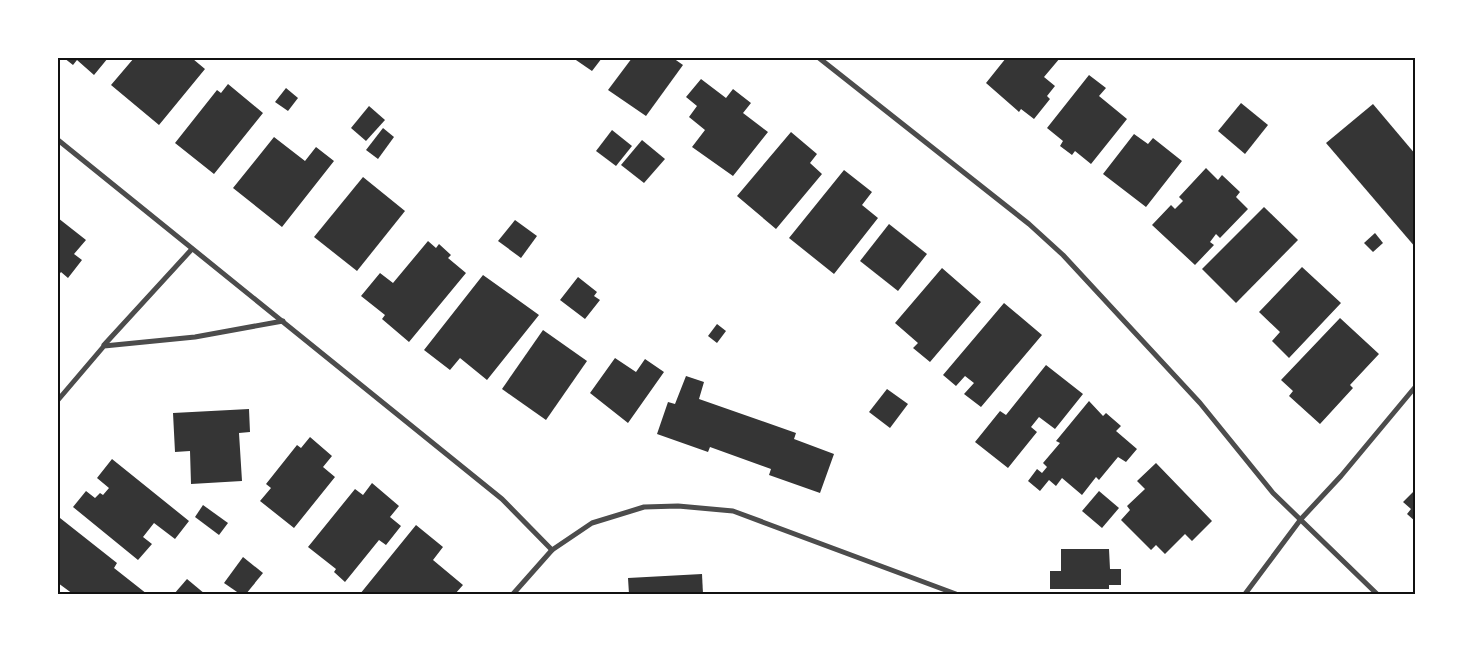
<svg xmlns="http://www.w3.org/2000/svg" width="1473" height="652" font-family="Figtree,sans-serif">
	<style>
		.building { fill: #353535 }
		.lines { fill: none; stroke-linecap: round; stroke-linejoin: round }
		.minor { stroke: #4c4c4c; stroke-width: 5 }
		.neatline { fill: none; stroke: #111; stroke-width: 2 }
	</style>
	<rect width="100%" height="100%" fill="#fff"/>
	<!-- building -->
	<g class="building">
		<polygon points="64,58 108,58 94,75 77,60 73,65"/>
		<polygon points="134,58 194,58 193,59 205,69 159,125 111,85"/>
		<polygon points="573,58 602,58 592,71"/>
		<polygon points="632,58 673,58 683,65 646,116 608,90"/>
		<polygon points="1006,58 1060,58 1044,77 1055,86 1047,96 1050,99 1034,119 1021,109 1019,112 986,83"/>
		<polygon points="1089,75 1106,88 1099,96 1127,119 1091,164 1075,151 1072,155 1060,146 1063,141 1047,128"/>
		<polygon points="701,79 726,98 733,89 751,103 743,113 768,132 733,176 692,147 705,130 689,117 697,106 686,97"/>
		<polygon points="228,84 263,113 214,174 175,143 217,90 221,93"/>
		<polygon points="286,88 298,98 288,111 275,102"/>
		<polygon points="1241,103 1268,125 1245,154 1218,131"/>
		<polygon points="1373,104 1416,155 1416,248 1326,143"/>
		<polygon points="369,106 385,120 366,141 351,128"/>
		<polygon points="383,128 394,137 378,159 366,150"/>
		<polygon points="612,130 632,146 616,166 596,151"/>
		<polygon points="791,132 817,154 810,163 822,174 776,229 737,196"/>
		<polygon points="1134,134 1148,144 1153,138 1182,161 1146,207 1103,174"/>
		<polygon points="274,137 305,161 316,147 334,161 282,227 233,188"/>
		<polygon points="642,140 665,159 644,183 621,165"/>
		<polygon points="1206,168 1218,180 1222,175 1240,192 1236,197 1248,209 1220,238 1216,234 1210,242 1214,245 1195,265 1152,225 1171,205 1175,209 1183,201 1179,197"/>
		<polygon points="844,170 872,192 862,205 878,218 834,274 789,238"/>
		<polygon points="363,177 405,211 357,271 314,237"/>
		<polygon points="1264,207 1298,240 1236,303 1202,269"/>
		<polygon points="58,218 86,240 74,254 82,260 68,278 61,272 58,276"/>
		<polygon points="515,220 537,236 521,258 498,241"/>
		<polygon points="889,224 927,254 898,291 860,261"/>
		<polygon points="1375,233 1383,243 1373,252 1364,243"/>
		<polygon points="428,241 436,248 439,244 451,255 448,258 466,273 409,342 382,319 385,315 361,296 380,273 393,283"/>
		<polygon points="1302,267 1341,303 1289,358 1272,341 1280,332 1259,312"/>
		<polygon points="942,268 981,302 930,362 913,348 918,343 895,323"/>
		<polygon points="483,275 539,315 487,380 460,358 450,370 424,350"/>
		<polygon points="578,277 597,292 594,296 600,300 585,319 560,300"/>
		<polygon points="1004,303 1042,335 981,407 964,394 974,383 965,376 956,386 943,375"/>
		<polygon points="1340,318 1379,354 1350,385 1353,388 1320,424 1289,396 1293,391 1281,380"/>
		<polygon points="717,324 726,331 717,343 708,336"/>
		<polygon points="543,330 587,361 546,420 502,389"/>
		<polygon points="615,358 636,372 645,359 664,372 628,423 590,393"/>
		<polygon points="1046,365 1083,394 1055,429 1039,417 1031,427 1037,432 1008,468 975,442 1000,411 1006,415"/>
		<polygon points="686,376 704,382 699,399 796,433 794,439 834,454 820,493 769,475 771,469 710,447 708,452 657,434 668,402 675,404"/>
		<polygon points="887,389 908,404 890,428 869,412"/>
		<polygon points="1089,401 1103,416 1106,413 1121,426 1116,431 1137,449 1126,462 1118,457 1099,480 1096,477 1082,495 1062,478 1056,486 1049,480 1040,491 1028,481 1037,469 1042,473 1047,467 1043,463 1060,443 1056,441"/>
		<polygon points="249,409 250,432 239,433 242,481 191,484 190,451 175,452 173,413"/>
		<polygon points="310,437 332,456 323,467 335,477 294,528 260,501 271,488 266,484 297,445 301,448"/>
		<polygon points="112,459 189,521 175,539 154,523 143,537 152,544 138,560 73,507 86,491 95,498 100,493 103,495 109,488 97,478"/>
		<polygon points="1156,463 1212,521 1192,541 1185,534 1165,554 1156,545 1151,550 1121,520 1130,510 1127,506 1145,489 1137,481"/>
		<polygon points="372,483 399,506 390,517 401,526 386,545 379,540 345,582 334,572 336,569 308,547 355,489 363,495"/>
		<polygon points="1099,491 1119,508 1102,528 1082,511"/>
		<polygon points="1414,491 1416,493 1416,522 1407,514 1411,509 1403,502"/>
		<polygon points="203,505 228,523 219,535 195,517"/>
		<polygon points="60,518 117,563 114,568 147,594 99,594 95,592 93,594 73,594 58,583 58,522"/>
		<polygon points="416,525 443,547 433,560 463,585 455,594 360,594"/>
		<polygon points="1061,549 1109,549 1110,569 1121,569 1121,585 1109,585 1109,589 1050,589 1050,571 1061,571"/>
		<polygon points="243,557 263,573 246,594 240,594 224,583"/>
		<polygon points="702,574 703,594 629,594 628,578"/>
		<polygon points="187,579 205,594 174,594"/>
	</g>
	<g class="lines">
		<!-- minor -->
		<g class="minor">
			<polyline points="819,58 1029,224 1063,255 1200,403 1273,493 1377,594"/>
			<polyline points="58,140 502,499 552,550"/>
			<polyline points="104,345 192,249"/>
			<polyline points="58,400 104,346 195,337 283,321"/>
			<polyline points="513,594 552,550 592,523 644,507 678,506 733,511 956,594"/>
			<polyline points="1245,594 1301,519 1341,476 1416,386"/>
		</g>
	</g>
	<!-- border -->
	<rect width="1473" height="652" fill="none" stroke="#ffffff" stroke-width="118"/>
	<rect x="59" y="59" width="1355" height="534" class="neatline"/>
</svg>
